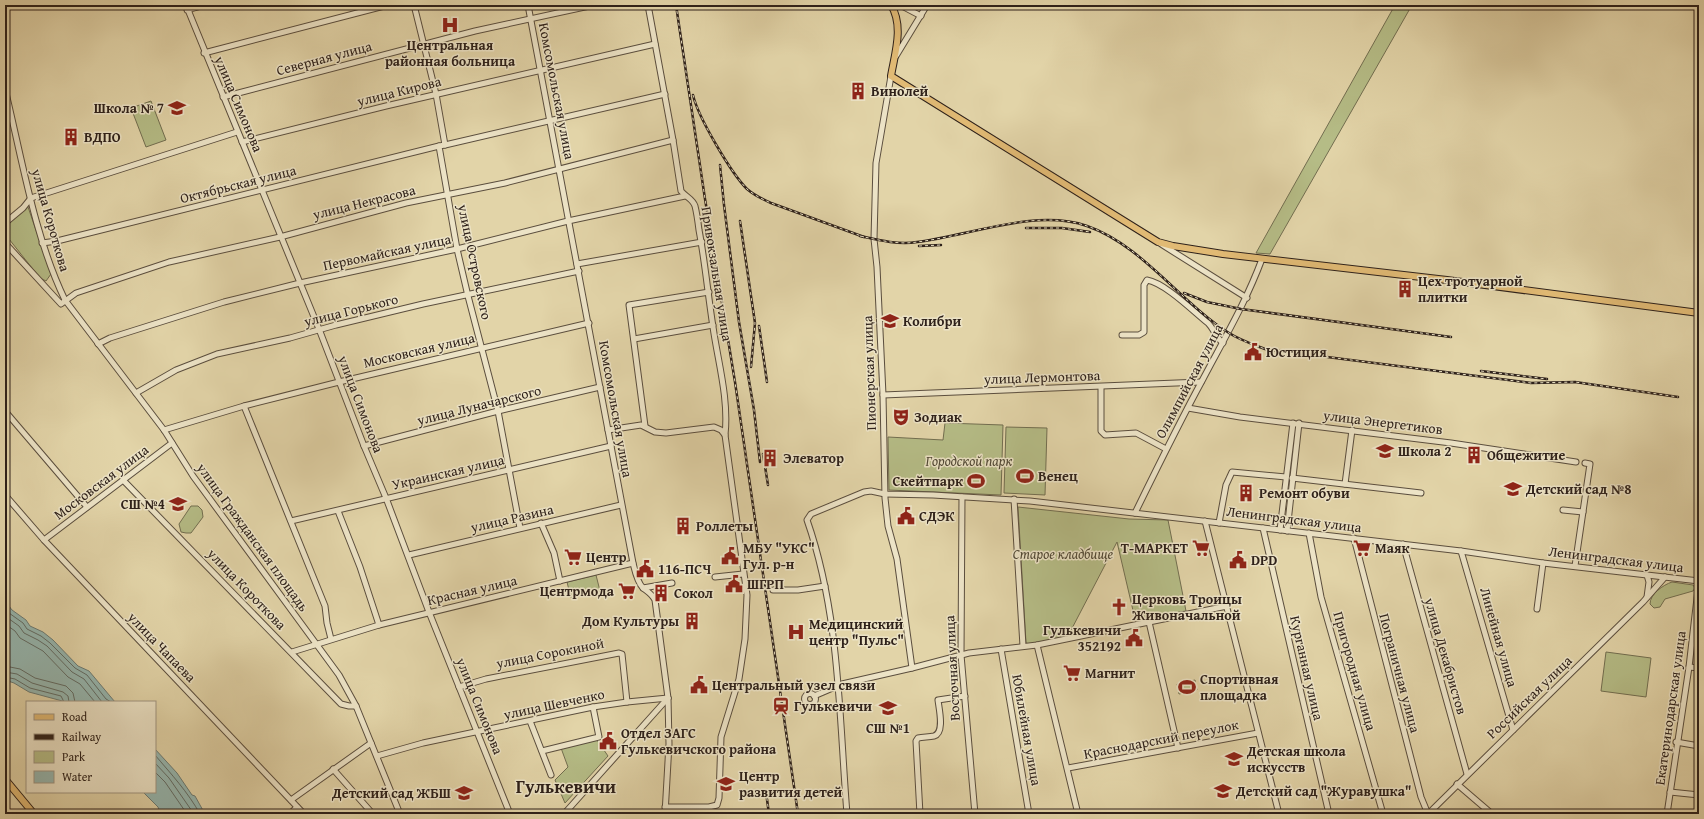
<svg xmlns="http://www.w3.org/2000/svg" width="1704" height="819" font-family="'Gentium Book Plus',serif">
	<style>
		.green { fill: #b5bc86; stroke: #726e50 }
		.water { fill: #96b7b0; stroke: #6c7b74 }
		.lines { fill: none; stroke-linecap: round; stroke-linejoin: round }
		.shore { stroke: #626c65; stroke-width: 1 }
		.minor-casing { stroke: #5b4e3e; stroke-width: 7 }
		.major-casing { stroke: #2e211a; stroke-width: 8 }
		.minor { stroke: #ece3c6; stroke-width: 5 }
		.major { stroke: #e1ba74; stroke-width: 6 }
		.rail-casing { stroke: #2e211a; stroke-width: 2.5 }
		.rail { stroke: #ece3c6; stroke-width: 1; stroke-dasharray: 3; stroke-linecap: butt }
		.labels { text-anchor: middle; stroke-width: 3; stroke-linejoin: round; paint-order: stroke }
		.poi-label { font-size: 14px; font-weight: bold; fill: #2e211a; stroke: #ece3c6; text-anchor: start }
		.street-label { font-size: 14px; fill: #2e211a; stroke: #ece3c6 }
		.park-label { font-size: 14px; font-style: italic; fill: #504835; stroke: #ece3c6 }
		.district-label { font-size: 18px; font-weight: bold; fill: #2e211a; stroke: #ece3c6 }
	</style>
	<rect width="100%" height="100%" fill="#e2d4a8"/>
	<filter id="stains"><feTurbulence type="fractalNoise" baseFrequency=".005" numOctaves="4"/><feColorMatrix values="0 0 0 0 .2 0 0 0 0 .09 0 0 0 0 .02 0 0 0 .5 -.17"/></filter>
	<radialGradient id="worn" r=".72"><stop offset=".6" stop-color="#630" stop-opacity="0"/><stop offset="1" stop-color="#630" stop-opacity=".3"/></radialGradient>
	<!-- green -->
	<g class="green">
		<polygon points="1395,5 1412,5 1270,254 1256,253"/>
		<polygon points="151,101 166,140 146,147 131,108"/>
		<polygon points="27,204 51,274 46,281 40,278 5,234 5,226"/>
		<polygon points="945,423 1003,425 1001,495 889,490 888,437 943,440"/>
		<polygon points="1006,427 1047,428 1045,495 1004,493"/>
		<polygon points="191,506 198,506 202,510 203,517 191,533 186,533 181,532 179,524"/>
		<polygon points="1018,507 1129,519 1168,520 1186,611 1135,619 1117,542 1068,636 1034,645 1026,643"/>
		<polygon points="596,575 600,591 571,598 567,582"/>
		<path d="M1672 582 1693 585 1695 588 1693 591 1665 599 1660 607 1654 608 1650 604C1650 594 1663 585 1672 582Z"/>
		<polygon points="1606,652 1651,658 1646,697 1601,691"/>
		<polygon points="1195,680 1197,690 1179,694 1177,684"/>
		<polygon points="597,740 608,756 565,803 555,780 568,767 561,748"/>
	</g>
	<!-- water -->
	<g class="water">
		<polygon points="5,601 12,610 26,620 30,626 43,632 53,640 78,666 89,671 115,702 66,702 29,692 14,683 5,680"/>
		<polygon points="155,749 177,773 192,795 195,796 205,814 161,814 158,807 143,792 155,792"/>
	</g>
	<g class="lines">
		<!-- shore -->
		<g class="shore">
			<polyline points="5,606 9,613 23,623 27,629 41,636 50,643 75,668 87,675 106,699 111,702"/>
			<polyline points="5,616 19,626 24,633 38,640 47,646 72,672 84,679 102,702"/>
			<polyline points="5,624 15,631 20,638 43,651 68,677 80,684 95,702"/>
			<polyline points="5,666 20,669 35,678 66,686 73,693 75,702"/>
			<polyline points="5,672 17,674 32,683 63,692 68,696 69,702"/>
			<polyline points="5,677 15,679 30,688 61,696 64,702"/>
			<path d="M155 755C171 774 188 792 200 814"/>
			<polyline points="155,763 169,778 194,814"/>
			<polyline points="155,772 165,782 187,814"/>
		</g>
		<!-- minor casing -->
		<g class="minor-casing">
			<g id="minor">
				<polyline points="186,5 319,329 364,446 386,498 429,612 510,814"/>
				<polyline points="414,5 436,94 445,145 439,146 457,249 468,296 498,411 520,528"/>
				<path d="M528 5 633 563C635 571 637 582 643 588 648 592 652 594 655 600L668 698 669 744 665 814"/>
				<path d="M648 5 673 140 681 191C686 197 693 199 695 206 697 214 698 222 699 230 705 262 708 295 713 327 718 362 729 399 725 435"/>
				<polyline points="900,5 921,16"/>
				<polyline points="187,10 205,5"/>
				<polyline points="204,53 388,5"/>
				<polyline points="896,56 927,5"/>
				<polyline points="891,76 876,163 874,239 877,267 883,395 885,498 888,526 897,559 912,668"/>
				<path d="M5 89C22 158 34 236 65 300L164 430 193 476 339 675 356 706 400 814"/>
				<polyline points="223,97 475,31 594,5"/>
				<polyline points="242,142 386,106 655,44"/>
				<polyline points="445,145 665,94"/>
				<polyline points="31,198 237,132"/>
				<polyline points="5,223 23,208 31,198"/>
				<polyline points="5,243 61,304 76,293 169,262 280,237 406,203 505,183 673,140"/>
				<polyline points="42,243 57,241 439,146"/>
				<polyline points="1161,244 1247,298"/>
				<polyline points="577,264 702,242"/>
				<path d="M1122 335H1139L1144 332V285L1147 280C1165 283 1193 311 1208 323 1214 329 1216 338 1223 343"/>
				<polyline points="634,339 713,325"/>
				<polyline points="98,344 110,338 224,302 300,283 457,249 568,221 685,196"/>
				<polyline points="1101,387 1101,431 1105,435 1136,433 1166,449"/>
				<polyline points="136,393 176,370 217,354 290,338 336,325 423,304 579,271"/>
				<polyline points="883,395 1201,382"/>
				<polyline points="244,406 325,606 327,623 331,639"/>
				<polyline points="1188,408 1240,417 1451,443 1576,462"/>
				<polyline points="5,411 87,507"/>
				<polyline points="645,426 629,305 709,292"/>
				<polyline points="164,430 244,406 339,382 589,323"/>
				<polyline points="608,430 641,425 655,432 666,433 714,427 721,430 725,435 747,595 745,639 739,679 721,737 719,798 717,805 709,807 665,807"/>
				<polyline points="364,446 498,411 600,387"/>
				<polyline points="1292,478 1421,493"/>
				<polyline points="123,480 341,704 349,706 356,706"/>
				<polyline points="1345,484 1352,430"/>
				<polyline points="5,495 44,540 304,814"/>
				<polyline points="962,497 961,655 975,814"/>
				<polyline points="1014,499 1023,646"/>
				<polyline points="1563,510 1583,512"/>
				<polyline points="338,511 360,567 379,625"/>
				<path d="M1135 513C1157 468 1179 423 1203 379 1224 339 1246 302 1262 259"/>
				<polyline points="291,521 611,446"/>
				<polyline points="1205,521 1279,814"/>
				<polyline points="541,523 554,553 560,581"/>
				<polyline points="1219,523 1226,485 1232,472 1286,477"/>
				<polyline points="1263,528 1329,814"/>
				<polyline points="1280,530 1293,423"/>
				<polyline points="1287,531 1299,423"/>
				<polyline points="1309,533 1321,597 1383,814"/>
				<polyline points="1354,538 1421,797 1428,814"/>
				<polyline points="44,540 172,443"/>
				<polyline points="1403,544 1467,774"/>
				<polyline points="1461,551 1513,730"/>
				<polyline points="409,555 621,505"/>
				<polyline points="1575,566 1590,464 1585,463"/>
				<polyline points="1647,575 1649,582 1647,597"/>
				<polyline points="715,577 743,574"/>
				<polyline points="643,588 672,583"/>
				<polyline points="773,590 798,590 825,586"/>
				<polyline points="1537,609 1543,563"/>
				<polyline points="1149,622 1178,748"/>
				<polyline points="1037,645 1078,814"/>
				<polyline points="1001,649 1029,814"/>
				<polyline points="292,652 379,625 633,563"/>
				<polyline points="1689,667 1699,668"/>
				<polyline points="459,687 486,679 619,653 622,654 627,702"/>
				<circle cx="810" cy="699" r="5.5"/>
				<polyline points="814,696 842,684 912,668 969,653 1037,645 1227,606"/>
				<polyline points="530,721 551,775"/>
				<polyline points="1676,742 1699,746"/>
				<polyline points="542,751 599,737 593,707"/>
				<polyline points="377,756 423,743 593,707 627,702 668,698"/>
				<polyline points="1068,768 1258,733"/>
				<polyline points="333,769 372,813"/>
				<polyline points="1457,784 1492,814"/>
				<polyline points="1670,792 1699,795"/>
				<polyline points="291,800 371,743"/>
				<polyline points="290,814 297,807"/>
				<polyline points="564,814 668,698"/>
				<path d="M847 814C839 716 840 614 807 520L811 514 864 492 871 491 885 494 933 495 1030 501 1461 551 1543 563 1699 581"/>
				<path d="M920 814 916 741 918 738C923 737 929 737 934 736 945 733 939 709 938 700L965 696"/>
				<polyline points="1428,814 1643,602 1665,577"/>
				<polyline points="1667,814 1689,667 1699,581"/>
			</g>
		</g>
		<!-- major casing -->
		<g class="major-casing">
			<g id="major">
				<path d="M891 5C904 26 895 53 891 76L1158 242 1173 246 1223 254 1447 280 1699 313"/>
				<polyline points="5,779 34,814"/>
			</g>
		</g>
		<!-- minor -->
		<use href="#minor" class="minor"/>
		<!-- major -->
		<use href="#major" class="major"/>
		<!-- rail casing -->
		<g class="rail-casing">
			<g id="rail">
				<polyline points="676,5 705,199 735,382 798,814"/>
				<path d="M693 95C698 117 731 173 747 189 754 195 762 199 771 203L864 237"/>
				<polyline points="720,165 724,205 739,322 754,410 760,462"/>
				<polyline points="740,221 755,323 751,367"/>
				<polyline points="1026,228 1062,228 1090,232"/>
				<path d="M860 236C878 240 898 245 917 242 969 236 1035 208 1087 226 1142 245 1180 302 1229 333 1240 340 1252 344 1265 349L1531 383 1575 382 1678 397"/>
				<polyline points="919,246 941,245"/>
				<polyline points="1184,293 1207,302 1241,309 1451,337"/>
				<polyline points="759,326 767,382"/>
				<polyline points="1481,371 1547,379"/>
				<polyline points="763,454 768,485"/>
				<polyline points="766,792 769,814"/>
			</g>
		</g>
		<!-- rail -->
		<use href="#rail" class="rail"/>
	</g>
	<!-- icons -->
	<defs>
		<g id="hospital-bare" transform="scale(1.38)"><path d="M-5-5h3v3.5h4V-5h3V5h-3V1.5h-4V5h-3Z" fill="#8f2418" stroke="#ece3c6" stroke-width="2.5" paint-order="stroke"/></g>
		<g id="building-bare" transform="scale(1.38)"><path d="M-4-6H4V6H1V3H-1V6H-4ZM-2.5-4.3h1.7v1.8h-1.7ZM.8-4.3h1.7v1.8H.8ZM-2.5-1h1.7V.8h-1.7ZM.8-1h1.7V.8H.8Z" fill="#8f2418" stroke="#ece3c6" stroke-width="2.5" paint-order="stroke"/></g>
		<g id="school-bare" transform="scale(1.38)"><path d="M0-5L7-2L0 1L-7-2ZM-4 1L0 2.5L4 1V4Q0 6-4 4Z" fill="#8f2418" stroke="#ece3c6" stroke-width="2.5" paint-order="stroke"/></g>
		<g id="civic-bare" transform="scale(1.38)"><path d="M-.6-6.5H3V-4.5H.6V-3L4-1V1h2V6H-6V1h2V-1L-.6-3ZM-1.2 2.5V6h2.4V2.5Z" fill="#8f2418" stroke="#ece3c6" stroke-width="2.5" paint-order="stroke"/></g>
		<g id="theatre-bare" transform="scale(1.38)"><path d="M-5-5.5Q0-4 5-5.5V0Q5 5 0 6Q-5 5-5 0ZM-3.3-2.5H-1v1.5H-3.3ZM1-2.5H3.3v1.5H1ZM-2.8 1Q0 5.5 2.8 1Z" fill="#8f2418" stroke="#ece3c6" stroke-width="2.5" paint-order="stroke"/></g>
		<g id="stadium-bare" transform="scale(1.38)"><path d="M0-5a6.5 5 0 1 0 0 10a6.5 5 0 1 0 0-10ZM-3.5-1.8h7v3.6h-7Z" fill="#8f2418" stroke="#ece3c6" stroke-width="2.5" paint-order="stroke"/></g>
		<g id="supermarket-bare" transform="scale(1.38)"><path d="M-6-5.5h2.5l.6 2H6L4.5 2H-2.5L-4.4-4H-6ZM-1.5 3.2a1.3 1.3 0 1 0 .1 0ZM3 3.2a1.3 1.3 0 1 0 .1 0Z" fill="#8f2418" stroke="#ece3c6" stroke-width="2.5" paint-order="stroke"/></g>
		<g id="church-bare" transform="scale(1.38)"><path d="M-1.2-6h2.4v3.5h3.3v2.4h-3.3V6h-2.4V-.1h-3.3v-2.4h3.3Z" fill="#8f2418" stroke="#ece3c6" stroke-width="2.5" paint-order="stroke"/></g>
		<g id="station-bare" transform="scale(1.38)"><path d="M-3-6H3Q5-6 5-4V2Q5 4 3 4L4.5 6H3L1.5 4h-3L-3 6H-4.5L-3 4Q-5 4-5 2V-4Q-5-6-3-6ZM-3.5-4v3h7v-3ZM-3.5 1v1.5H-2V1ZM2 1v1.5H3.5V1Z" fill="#8f2418" stroke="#ece3c6" stroke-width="2.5" paint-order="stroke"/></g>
		<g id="university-bare" transform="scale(1.38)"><path d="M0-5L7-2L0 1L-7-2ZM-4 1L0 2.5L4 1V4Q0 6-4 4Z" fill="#8f2418" stroke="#ece3c6" stroke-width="2.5" paint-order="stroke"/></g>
	</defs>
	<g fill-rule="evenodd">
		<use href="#hospital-bare" x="450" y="25"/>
		<use href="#building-bare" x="858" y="91"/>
		<use href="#school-bare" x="177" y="108"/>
		<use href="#building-bare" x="71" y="137"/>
		<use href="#building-bare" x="1405" y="289"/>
		<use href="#school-bare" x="890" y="321"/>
		<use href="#civic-bare" x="1253" y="352"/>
		<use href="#theatre-bare" x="901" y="417"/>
		<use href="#school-bare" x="1385" y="451"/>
		<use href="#building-bare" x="1474" y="455"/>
		<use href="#building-bare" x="770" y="458"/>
		<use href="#stadium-bare" x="1025" y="476"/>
		<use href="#stadium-bare" x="976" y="481"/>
		<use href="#school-bare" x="1513" y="489"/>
		<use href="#building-bare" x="1246" y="493"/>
		<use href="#school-bare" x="178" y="504"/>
		<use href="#civic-bare" x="906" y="516"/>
		<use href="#building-bare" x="683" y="526"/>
		<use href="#supermarket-bare" x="1201" y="548"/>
		<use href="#supermarket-bare" x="1362" y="548"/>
		<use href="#civic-bare" x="730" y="556"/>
		<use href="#supermarket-bare" x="573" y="557"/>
		<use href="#civic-bare" x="1238" y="560"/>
		<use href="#civic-bare" x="645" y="569"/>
		<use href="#civic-bare" x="734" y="584"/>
		<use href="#supermarket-bare" x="627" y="591"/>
		<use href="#building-bare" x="661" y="593"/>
		<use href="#church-bare" x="1119" y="607"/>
		<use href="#building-bare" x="692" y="621"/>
		<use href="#hospital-bare" x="796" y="632"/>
		<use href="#civic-bare" x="1134" y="638"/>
		<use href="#supermarket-bare" x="1072" y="673"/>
		<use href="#civic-bare" x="699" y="685"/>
		<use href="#stadium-bare" x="1187" y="687"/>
		<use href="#station-bare" x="781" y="706"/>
		<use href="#school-bare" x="888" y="708"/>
		<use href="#civic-bare" x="608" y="741"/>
		<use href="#school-bare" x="1234" y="759"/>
		<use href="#university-bare" x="726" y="784"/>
		<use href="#school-bare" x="1223" y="791"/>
		<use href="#school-bare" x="464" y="793"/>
	</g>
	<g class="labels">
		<!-- poi labels -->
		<g class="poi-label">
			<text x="450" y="50" text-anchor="middle">Центральная<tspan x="450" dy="16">районная больница</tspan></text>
			<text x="871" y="96">Винолей</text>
			<text x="164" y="113" text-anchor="end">Школа № 7</text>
			<text x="84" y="142">ВДПО</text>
			<text x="1418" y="286">Цех тротуарной<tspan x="1418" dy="16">плитки</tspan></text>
			<text x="903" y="326">Колибри</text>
			<text x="1266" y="357">Юстиция</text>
			<text x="914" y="422">Зодиак</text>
			<text x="1398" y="456">Школа 2</text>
			<text x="1487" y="460">Общежитие</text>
			<text x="783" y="463">Элеватор</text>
			<text x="1038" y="481">Венец</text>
			<text x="963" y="486" text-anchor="end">Скейтпарк</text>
			<text x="1526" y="494">Детский сад №8</text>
			<text x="1259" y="498">Ремонт обуви</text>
			<text x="165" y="509" text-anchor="end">СШ №4</text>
			<text x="919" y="521">СДЭК</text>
			<text x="696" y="531">Роллеты</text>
			<text x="743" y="553">МБУ "УКС"<tspan x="743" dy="16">Гул. р-н</tspan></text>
			<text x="1188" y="553" text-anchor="end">Т-МАРКЕТ</text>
			<text x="1375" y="553">Маяк</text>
			<text x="586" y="562">Центр</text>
			<text x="1251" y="565">DPD</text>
			<text x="658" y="574">116-ПСЧ</text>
			<text x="747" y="589">ШГРП</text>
			<text x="614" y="596" text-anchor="end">Центрмода</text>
			<text x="674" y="598">Сокол</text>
			<text x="1132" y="604">Церковь Троицы<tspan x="1132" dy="16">Живоначальной</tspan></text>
			<text x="679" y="626" text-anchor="end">Дом Культуры</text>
			<text x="809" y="629">Медицинский<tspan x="809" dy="16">центр "Пульс"</tspan></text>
			<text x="1121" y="635" text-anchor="end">Гулькевичи<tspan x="1121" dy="16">352192</tspan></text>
			<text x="1085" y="678">Магнит</text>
			<text x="1200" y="684">Спортивная<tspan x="1200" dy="16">площадка</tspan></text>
			<text x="712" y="690">Центральный узел связи</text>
			<text x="794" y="711">Гулькевичи</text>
			<text x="888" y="733" text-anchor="middle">СШ №1</text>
			<text x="621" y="738">Отдел ЗАГС<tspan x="621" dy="16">Гулькевичского района</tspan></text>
			<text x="1247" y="756">Детская школа<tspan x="1247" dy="16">искусств</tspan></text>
			<text x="739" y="781">Центр<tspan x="739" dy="16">развития детей</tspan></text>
			<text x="1236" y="796">Детский сад "Журавушка"</text>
			<text x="451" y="798" text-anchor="end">Детский сад ЖБШ</text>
		</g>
		<!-- street labels -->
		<g class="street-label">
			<text transform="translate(324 58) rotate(-15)" y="5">Северная улица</text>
			<text transform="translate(399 91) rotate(-14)" y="5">улица Кирова</text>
			<text transform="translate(557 91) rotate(79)" y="5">Комсомольская улица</text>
			<text transform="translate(239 104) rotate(67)" y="5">улица Симонова</text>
			<text transform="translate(238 184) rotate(-14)" y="5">Октябрьская улица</text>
			<text transform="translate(364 202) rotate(-14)" y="5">улица Некрасова</text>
			<text transform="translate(51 220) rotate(74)" y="5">улица Короткова</text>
			<text transform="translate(387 252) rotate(-12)" y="5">Первомайская улица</text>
			<text transform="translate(475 262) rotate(78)" y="5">улица Островского</text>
			<text transform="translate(717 274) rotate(81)" y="5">Привокзальная улица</text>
			<text transform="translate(351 310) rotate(-14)" y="5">улица Горького</text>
			<text transform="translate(419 350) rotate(-13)" y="5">Московская улица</text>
			<text transform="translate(869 373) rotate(-92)" y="5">Пионерская улица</text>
			<text transform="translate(1042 377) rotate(-2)" y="5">улица Лермонтова</text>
			<text transform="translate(1189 381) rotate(-62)" y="5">Олимпийская улица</text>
			<text transform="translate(361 404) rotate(69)" y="5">улица Симонова</text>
			<text transform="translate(479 405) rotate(-14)" y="5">улица Луначарского</text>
			<text transform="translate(616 409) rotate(80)" y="5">Комсомольская улица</text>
			<text transform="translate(1383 422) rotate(7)" y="5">улица Энергетиков</text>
			<text transform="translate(448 472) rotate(-13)" y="5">Украинская улица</text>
			<text transform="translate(101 482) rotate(-37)" y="5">Московская улица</text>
			<text transform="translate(512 518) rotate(-13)" y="5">улица Разина</text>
			<text transform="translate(1294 519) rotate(7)" y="5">Ленинградская улица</text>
			<text transform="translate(253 537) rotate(54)" y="5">улица Гражданская площадь</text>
			<text transform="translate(1616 559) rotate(7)" y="5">Ленинградская улица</text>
			<text transform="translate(247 589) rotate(46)" y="5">улица Короткова</text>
			<text transform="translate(472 590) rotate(-13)" y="5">Красная улица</text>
			<text transform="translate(1499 637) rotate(74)" y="5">Линейная улица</text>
			<text transform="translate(162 647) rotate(46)" y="5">улица Чапаева</text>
			<text transform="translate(550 653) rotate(-11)" y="5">улица Сорокиной</text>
			<text transform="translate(1446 656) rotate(74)" y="5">улица Декабристов</text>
			<text transform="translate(952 668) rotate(-93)" y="5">Восточная улица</text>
			<text transform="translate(1307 668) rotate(77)" y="5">Курганная улица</text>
			<text transform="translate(1355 671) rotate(74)" y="5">Пригородная улица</text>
			<text transform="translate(1400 673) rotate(75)" y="5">Пограничная улица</text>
			<text transform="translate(1529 697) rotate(-44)" y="5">Российская улица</text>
			<text transform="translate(554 704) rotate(-12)" y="5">улица Шевченко</text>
			<text transform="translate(480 706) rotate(68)" y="5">улица Симонова</text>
			<text transform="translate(1670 708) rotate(-82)" y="5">Екатеринодарская улица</text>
			<text transform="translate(1027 730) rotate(80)" y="5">Юбилейная улица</text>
			<text transform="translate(1161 739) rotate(-11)" y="5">Краснодарский переулок</text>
		</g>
		<!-- park labels -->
		<g class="park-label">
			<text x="969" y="466">Городской парк</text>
			<text x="1063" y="559">Старое кладбище</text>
		</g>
		<!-- district labels -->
		<g class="district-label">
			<text x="566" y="793">Гулькевичи</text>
		</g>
	</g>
	<!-- margin -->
	<rect width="1704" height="819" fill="none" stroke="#e2d4a8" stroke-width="20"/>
	<rect x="6" y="6" width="1692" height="807" fill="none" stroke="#2e211a" stroke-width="2"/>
	<rect x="10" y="10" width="1684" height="799" fill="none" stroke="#2e211a"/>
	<!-- legend -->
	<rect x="26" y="701" width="130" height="92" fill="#ece3c6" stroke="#a09581"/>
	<rect x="34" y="714" width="20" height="6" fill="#e1ba74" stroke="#a09581"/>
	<text x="62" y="721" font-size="12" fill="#2e211a">Road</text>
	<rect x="34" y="734" width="20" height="6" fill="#2e211a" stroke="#a09581"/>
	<text x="62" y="741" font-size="12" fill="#2e211a">Railway</text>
	<rect x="34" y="751" width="20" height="12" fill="#b5bc86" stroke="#a09581"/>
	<text x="62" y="761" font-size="12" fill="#2e211a">Park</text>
	<rect x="34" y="771" width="20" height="12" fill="#96b7b0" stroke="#a09581"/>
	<text x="62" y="781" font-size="12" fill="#2e211a">Water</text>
	<rect width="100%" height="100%" filter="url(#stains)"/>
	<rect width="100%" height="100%" fill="url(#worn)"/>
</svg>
